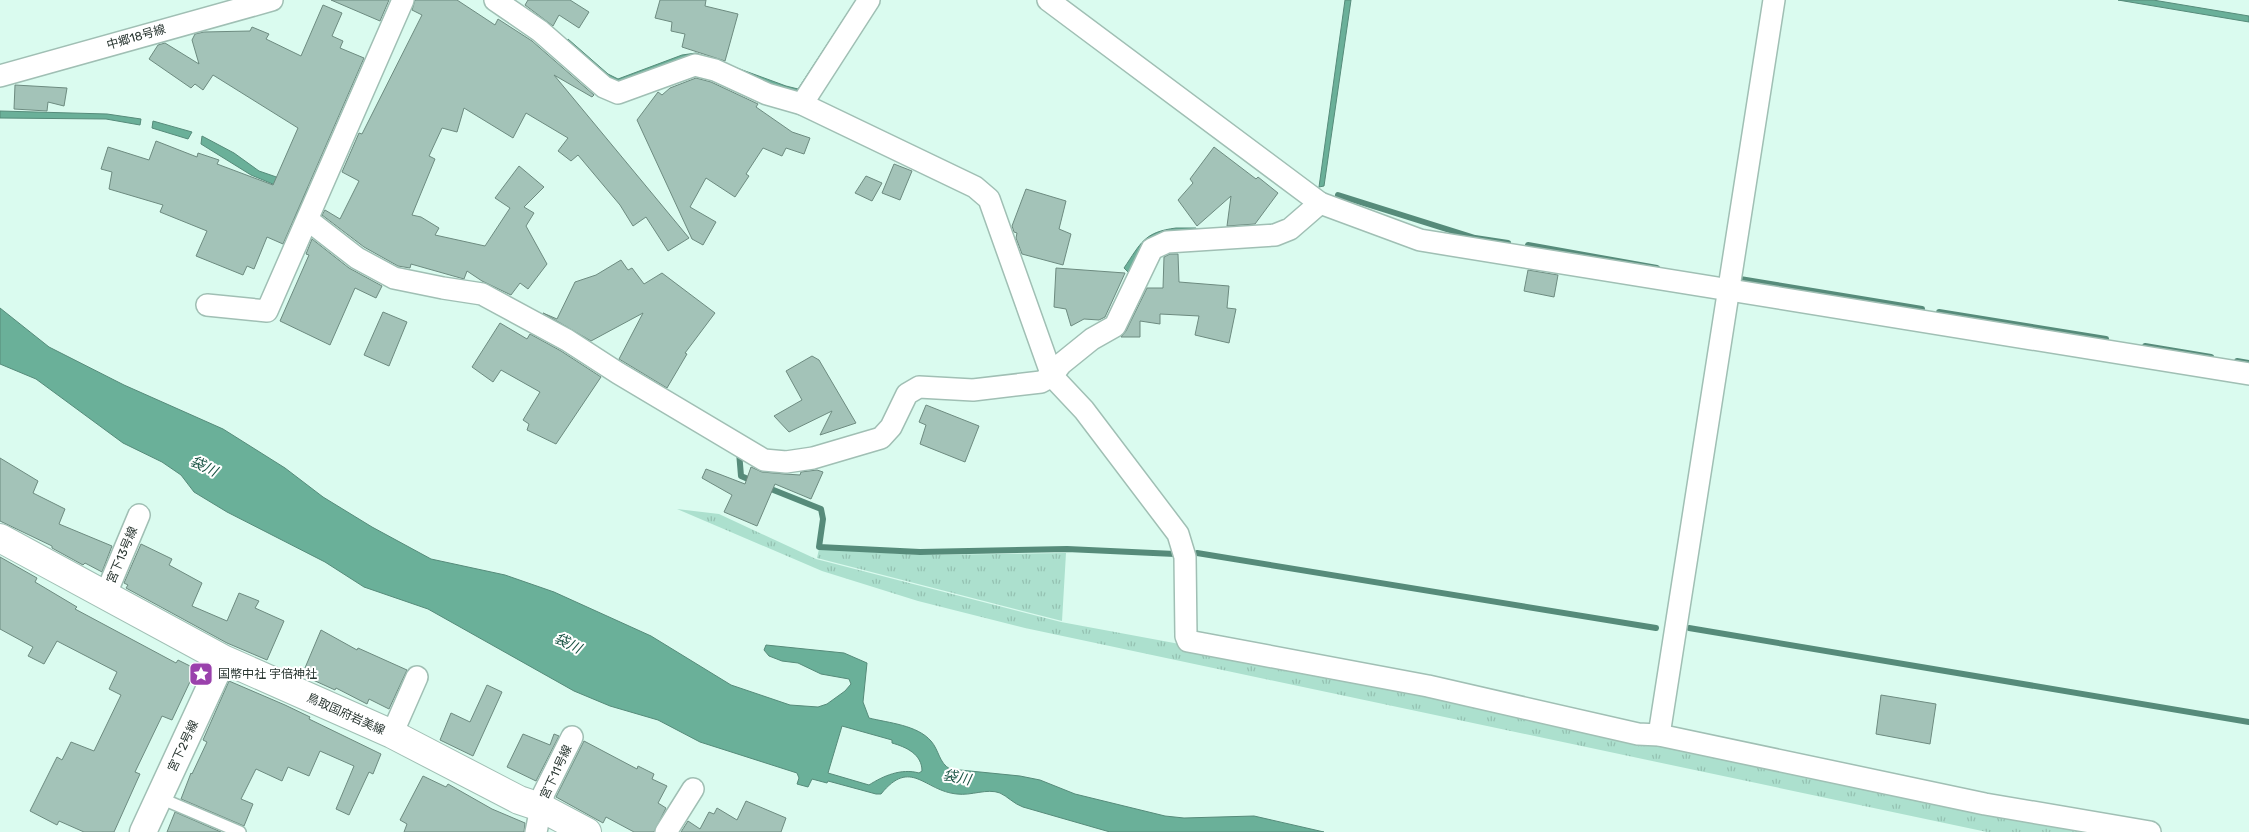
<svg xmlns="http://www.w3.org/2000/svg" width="2249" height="832" font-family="Rubik,'Noto Sans JP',sans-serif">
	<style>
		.grass { fill: url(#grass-tufts) }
		.water { fill: #6ab099; stroke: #568b7a; fill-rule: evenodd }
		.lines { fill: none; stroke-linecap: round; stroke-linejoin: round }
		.stream { stroke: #568b7a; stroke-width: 6 }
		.building { fill: #a3c3b8; stroke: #6d8b80 }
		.service-casing { stroke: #a0bfb4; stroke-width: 14 }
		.minor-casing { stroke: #a0bfb4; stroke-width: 24 }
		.tertiary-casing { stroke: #a0bfb4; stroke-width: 29 }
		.primary-casing { stroke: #a0bfb4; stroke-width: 30 }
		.service { stroke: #fff; stroke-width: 11 }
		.minor { stroke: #fff; stroke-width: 21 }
		.tertiary { stroke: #fff; stroke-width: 26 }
		.primary { stroke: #fff; stroke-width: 28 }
		.labels { text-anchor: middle; stroke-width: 4; stroke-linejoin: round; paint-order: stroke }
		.street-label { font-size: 12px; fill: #283530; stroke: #fff }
		.poi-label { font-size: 12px; fill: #283530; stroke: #fff; text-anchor: start }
		.water-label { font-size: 14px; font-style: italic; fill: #195343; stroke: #fff }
	</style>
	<defs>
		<pattern id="grass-tufts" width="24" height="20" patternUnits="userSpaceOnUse" patternTransform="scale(1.25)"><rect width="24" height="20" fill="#ace0ce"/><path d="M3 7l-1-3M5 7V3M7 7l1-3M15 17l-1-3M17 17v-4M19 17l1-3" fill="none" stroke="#94c1b1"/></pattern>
	</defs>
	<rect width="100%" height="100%" fill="#dafbef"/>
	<!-- grass -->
	<g class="grass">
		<polygon points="677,509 719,514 816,559 1061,622 1185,645 2112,832 1987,832 1025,628 918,601 822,571"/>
		<polygon points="819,549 924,555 1066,553 1062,621 817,558"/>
	</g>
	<!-- water -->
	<g class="water">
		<polygon points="856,0 861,0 799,94 725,66 627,81 609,81 566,42 568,39 608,74 618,79 682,55 696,53 786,86 798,89"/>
		<polygon points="1345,0 1351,0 1324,186 1319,187"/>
		<polygon points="2118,0 2153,0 2249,16 2249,22"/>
		<polygon points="0,111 107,114 141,119 140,125 106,119 0,118"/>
		<polygon points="153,121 192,132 188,139 152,128"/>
		<polygon points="202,136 234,153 259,171 314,190 301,221 294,219 304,197 251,175 201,144"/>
		<path d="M1176 228H1196L1198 234 1145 247 1128 272 1124 268C1141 243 1144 232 1176 228Z"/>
		<path d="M0 308 49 347 124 385 223 429 285 468 323 497 372 527 431 559 505 575 554 592 651 636 731 685 790 705 818 707 827 704 845 691 851 684 849 679 821 674 798 663 782 661 769 656 764 650 766 645 844 653 867 663 863 702 869 718C889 723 917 725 931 741 939 750 939 763 950 769L1020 776 1040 780 1075 794 1165 816 1184 818 1254 816 1324 832H1110L1023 807C1014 804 1007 796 1000 793 987 788 971 796 957 794 924 791 911 757 881 794H876L828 781 827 783 812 779 808 787 797 784 799 778 797 773 700 742 658 720 610 706 574 691 428 609 364 587 325 562 227 512 194 492 181 475 162 462 123 443 36 379 0 364ZM842 726 892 740V743C906 747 922 754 922 771L919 773C901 768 883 776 869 785L828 773Z"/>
	</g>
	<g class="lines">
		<!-- stream -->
		<g class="stream">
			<polyline points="1338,195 1475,238 1508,243"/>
			<polyline points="1528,245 1657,268"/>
			<polyline points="1740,279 1922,309"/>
			<polyline points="1939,312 2106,339"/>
			<polyline points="2145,346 2211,357"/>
			<polyline points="2237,361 2249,363"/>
			<polyline points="739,452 741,476 755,482"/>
			<polyline points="766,487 821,509 823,519 819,547 920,552 1067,549 1175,554"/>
			<polyline points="1197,553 1656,628"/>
			<polyline points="1689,628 2249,722"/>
		</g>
	</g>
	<!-- building -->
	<g class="building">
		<polygon points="331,0 389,0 380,21"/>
		<polygon points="415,0 457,0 495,25 498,19 532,41 594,95 592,97 554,75 689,238 668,251 646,217 633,226 620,205 578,155 571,161 558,151 568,138 526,113 513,138 464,108 457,132 442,128 429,156 435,159 412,215 421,217 439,228 435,235 485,246 510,208 495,198 519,166 544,187 524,207 534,213 526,226 547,264 528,289 520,283 511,295 482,281 467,271 464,279 411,264 410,268 398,266 364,247 322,215 325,210 340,219 359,181 342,172 359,133 362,134 422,15 412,10"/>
		<polygon points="528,0 570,0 589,12 579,28 559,15 553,26 525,5"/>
		<polygon points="660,0 706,0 705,6 738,14 725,61 682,47 685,34 671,31 672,22 655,18"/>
		<polygon points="323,5 342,13 332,36 343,41 340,48 364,58 283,244 267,237 254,269 247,266 243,275 196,256 207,231 160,212 163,205 109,189 112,172 101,169 108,147 149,160 156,141 197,157 198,153 219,160 217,164 273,185 298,128 213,75 203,90 195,84 191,88 149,59 158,45 165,43 199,64 192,40 195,34 204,32 250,31 252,27 269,34 266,39 301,56"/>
		<polygon points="696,78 711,82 758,104 756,107 792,132 810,138 804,154 786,148 782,156 763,148 746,174 749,176 735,197 706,178 690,207 716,222 703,245 692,239 637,120 658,92 662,95 670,88"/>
		<polygon points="15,85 67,88 64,106 48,102 47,111 14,109"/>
		<polygon points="1214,147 1256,179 1258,177 1278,193 1255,224 1227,226 1231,196 1197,226 1178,200 1193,183 1190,179"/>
		<polygon points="894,164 912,171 900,200 882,193"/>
		<polygon points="866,176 882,183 872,201 855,193"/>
		<polygon points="1026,189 1066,201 1059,229 1071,234 1063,265 1022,254 1016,238 1017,233 1014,232 1012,226"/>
		<polygon points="312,239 349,268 382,286 376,298 355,288 330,345 280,321 309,255 306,254"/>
		<polygon points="1170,254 1178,254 1179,282 1229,286 1227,308 1236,309 1229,343 1195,335 1199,316 1160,314 1160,324 1140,321 1140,337 1121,337 1126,331 1147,288 1163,288 1164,257"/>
		<polygon points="621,260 628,270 632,268 644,284 662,273 715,313 685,353 687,354 667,388 619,359 643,313 591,341 543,313 557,319 575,282 596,275"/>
		<polygon points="1056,268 1125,273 1105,317 1099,320 1084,319 1071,326 1066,309 1054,307"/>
		<polygon points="1528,270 1558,275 1554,297 1524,291"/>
		<polygon points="383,312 407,322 389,366 364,355"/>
		<polygon points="500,323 527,339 530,334 561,351 601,377 556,444 527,430 529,424 523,420 540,392 501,370 493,382 472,367"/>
		<polygon points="812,356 819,360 856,423 820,435 832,411 789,432 774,416 802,400 786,371"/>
		<polygon points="926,405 979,426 965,462 920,444 926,425 919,422"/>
		<polygon points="0,458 38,481 33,493 65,509 59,524 112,546 102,572 85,563 83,565 52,548 52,546 0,521"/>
		<polygon points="751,467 762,472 785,474 800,475 801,472 817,470 823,472 811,499 775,484 757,526 724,512 732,495 702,478 706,469 745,484"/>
		<polygon points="141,544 172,559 169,565 202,583 192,606 227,621 239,593 259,601 255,608 284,621 267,660 227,643 126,588 128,585 124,583"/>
		<polygon points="0,557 37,578 35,582 77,607 75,609 176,663 178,660 196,669 172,720 162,716 135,772 140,774 114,832 84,832 59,821 57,825 30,811 57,757 62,760 71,742 94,751 121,695 109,689 117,672 57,641 44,664 28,656 33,647 0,629"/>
		<polygon points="321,630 357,650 358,648 407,670 389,709 369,699 367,704 336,688 335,690 302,675"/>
		<polygon points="229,681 285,705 310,717 309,719 381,754 373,774 369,772 349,815 336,809 354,766 320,751 309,776 288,767 282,781 256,769 241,799 253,804 244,826 181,799 191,773 192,774 207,742 203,740"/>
		<polygon points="487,685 502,692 473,756 440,740 451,713 470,722"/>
		<polygon points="1881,695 1936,704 1930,744 1876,734"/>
		<polygon points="523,734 550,745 554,734 559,736 536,781 507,767"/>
		<polygon points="584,741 637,769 638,766 654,774 652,779 667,786 658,803 666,808 654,832 634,832 606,817 603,823 556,797"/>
		<polygon points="423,776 446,787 448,784 492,809 525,823 524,832 404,832 407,824 400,820"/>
		<polygon points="746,801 786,818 781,832 681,832 688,821 700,829 709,812 714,814 717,808 737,820"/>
		<polygon points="175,812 221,832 167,832"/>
	</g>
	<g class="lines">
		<!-- service casing -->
		<g class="service-casing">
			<polyline id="service" points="160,798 240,832"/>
		</g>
		<!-- minor casing -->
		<g class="minor-casing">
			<g id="minor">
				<polyline points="495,0 540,31 604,87 618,93 695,65 715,70 767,94 802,104 975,187 989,199 1052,376 1084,410 1178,534 1185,557 1186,636 1188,641 1428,686 1638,734 1659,735 1985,804 2150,832"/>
				<polyline points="1048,0 1320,203 1420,240 2249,374"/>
				<polyline points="0,76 272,0"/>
				<polyline points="802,104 869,0"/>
				<polyline points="308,220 357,258 394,278 443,288 482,294 567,340 618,373 764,460 786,462 813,458 881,438 891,427 907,394 919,387 973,390 1041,382 1052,376 1061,364 1092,339 1115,326 1152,249 1167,242 1275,235 1290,229 1320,203"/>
				<polyline points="207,305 267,311 403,0"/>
				<polyline points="105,596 139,515"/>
				<polyline points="392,734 417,677"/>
				<polyline points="1659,735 1774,0"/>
				<polyline points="536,832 544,793 572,737"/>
				<polyline points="666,832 693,789"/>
			</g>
		</g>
		<!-- tertiary casing -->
		<g class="tertiary-casing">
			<polyline id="tertiary" points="143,832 223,659"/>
		</g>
		<!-- primary casing -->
		<g class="primary-casing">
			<polyline id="primary" points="0,538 223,659 392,734 519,800 540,807 587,832"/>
		</g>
		<!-- service -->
		<use href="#service" class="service"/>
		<!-- minor -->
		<use href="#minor" class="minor"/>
		<!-- tertiary -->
		<use href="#tertiary" class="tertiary"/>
		<!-- primary -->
		<use href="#primary" class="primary"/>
	</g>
	<!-- icons -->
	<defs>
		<g id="sight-square" transform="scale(1.25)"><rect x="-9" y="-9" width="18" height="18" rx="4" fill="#9a41ac" stroke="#fff"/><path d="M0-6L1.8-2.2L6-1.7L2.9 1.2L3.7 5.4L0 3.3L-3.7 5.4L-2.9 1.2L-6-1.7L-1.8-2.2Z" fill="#fff"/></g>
	</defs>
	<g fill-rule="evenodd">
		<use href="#sight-square" x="201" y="674"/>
	</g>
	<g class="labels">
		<!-- street labels -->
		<g class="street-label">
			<text transform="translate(136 37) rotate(-16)" y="4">中郷18号線</text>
			<text transform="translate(122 555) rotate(-67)" y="4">宮下13号線</text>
			<text transform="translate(346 714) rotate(24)" y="4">鳥取国府岩美線</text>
			<text transform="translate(183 746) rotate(-65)" y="4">宮下2号線</text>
			<text transform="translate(556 772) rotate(-65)" y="4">宮下11号線</text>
		</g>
		<!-- poi labels -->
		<g class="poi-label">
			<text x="218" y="678">国幣中社 宇倍神社</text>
		</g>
		<!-- water labels -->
		<g class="water-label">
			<text transform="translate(204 466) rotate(26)" y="5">袋川</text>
			<text transform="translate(568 643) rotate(26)" y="5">袋川</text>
			<text transform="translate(957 777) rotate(11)" y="5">袋川</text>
		</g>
	</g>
</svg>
